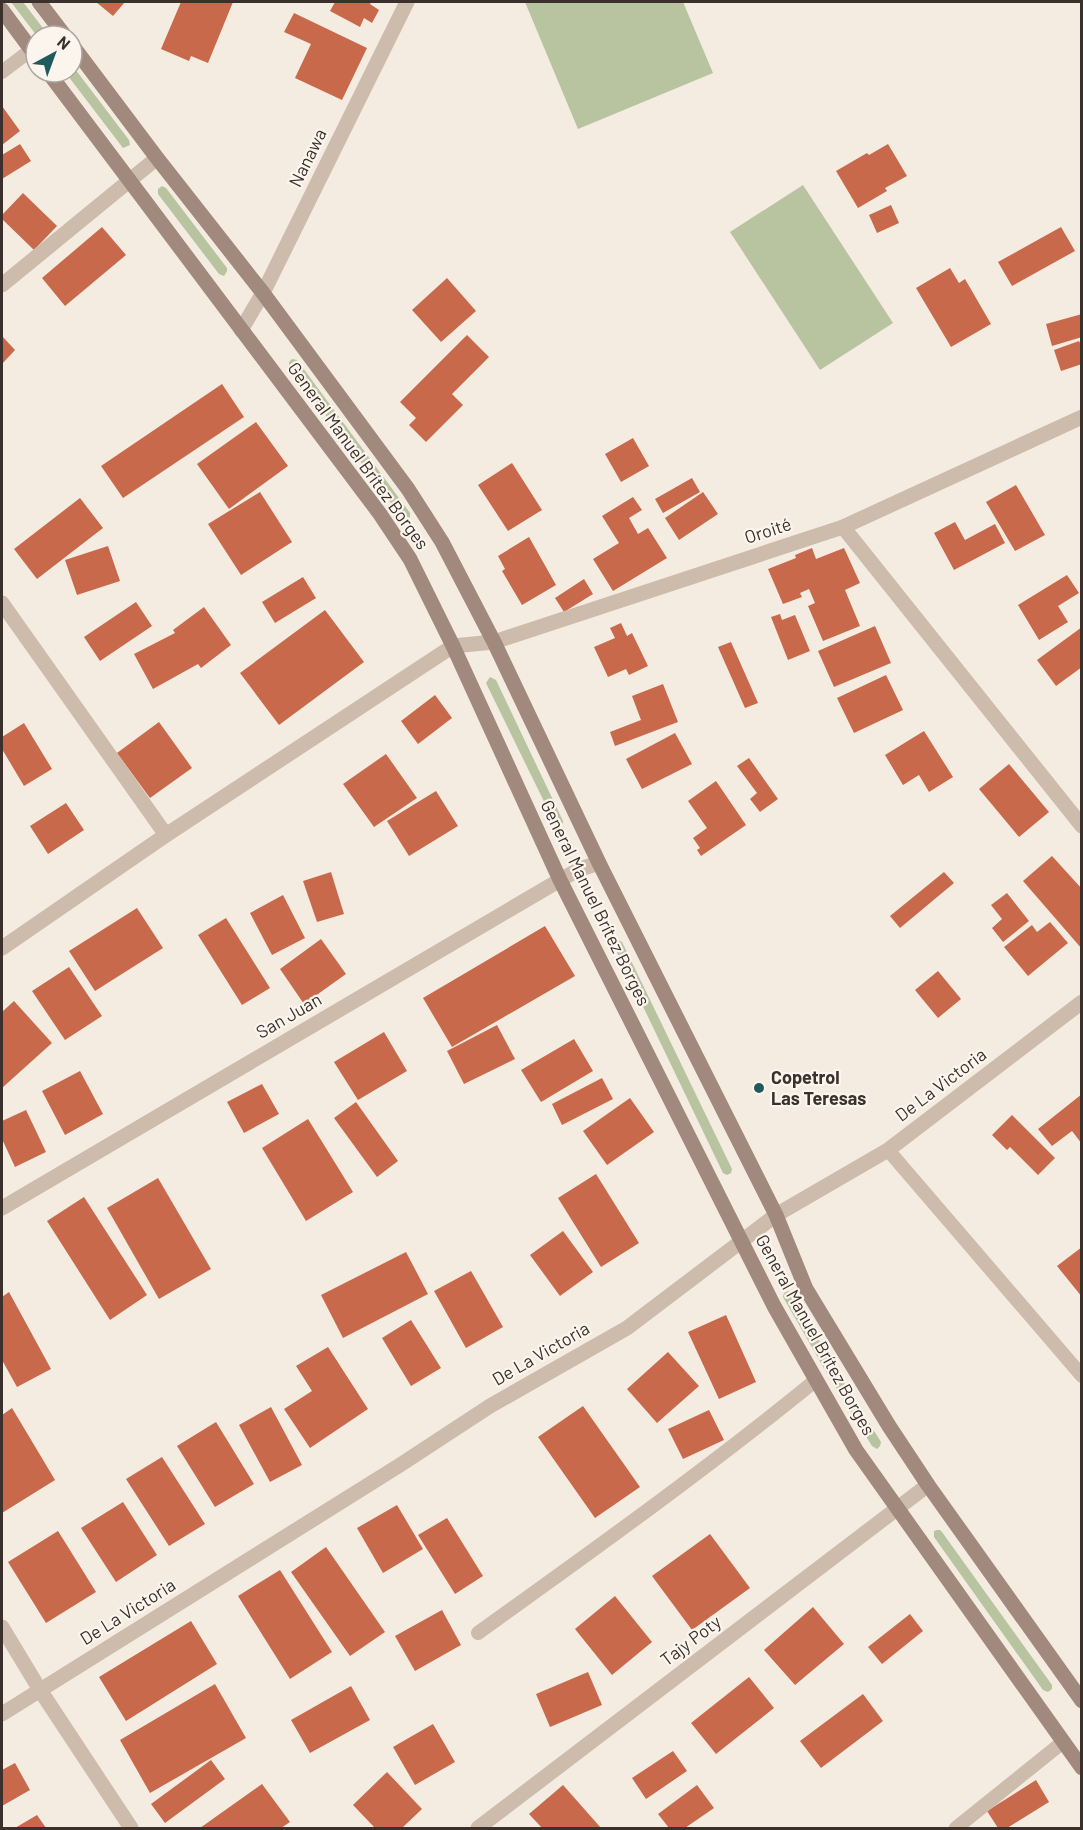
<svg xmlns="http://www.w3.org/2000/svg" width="1083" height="1830" font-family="Barlow,sans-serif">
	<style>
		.green { fill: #b8c4a0 }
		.building { fill: #c8694b }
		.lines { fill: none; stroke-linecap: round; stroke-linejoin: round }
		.service { stroke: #cdbbac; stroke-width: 14 }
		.minor { stroke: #cdbbac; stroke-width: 15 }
		.secondary { stroke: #a18a7d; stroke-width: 15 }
		.poi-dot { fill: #1f5a5e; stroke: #fbf5ee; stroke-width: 2 }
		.labels { text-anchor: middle; stroke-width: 4.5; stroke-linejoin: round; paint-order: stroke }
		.street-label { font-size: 18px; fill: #3b302b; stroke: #fbf5ee }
		.poi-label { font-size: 18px; font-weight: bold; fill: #3b302b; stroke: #fbf5ee; text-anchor: start }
	</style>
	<rect width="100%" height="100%" fill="#f4ebe1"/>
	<!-- green -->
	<g class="green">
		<polygon points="11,2 23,2 49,36 37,36"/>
		<polygon points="525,2 683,2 713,73 578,129"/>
		<polygon points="72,65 129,140 130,145 123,148 65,72 72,72"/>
		<polygon points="803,185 893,323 820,370 730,232"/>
		<polygon points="162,186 166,188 227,268 227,271 224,276 219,274 158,194 158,189"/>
		<polygon points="292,359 297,360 410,513 410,519 407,521 403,519 289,366 289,362"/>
		<polygon points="490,677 496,680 563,821 563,823 559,826 555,824 486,683"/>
		<polygon points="618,940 622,942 732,1169 731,1173 727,1175 723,1173 614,946 615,941"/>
		<polygon points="788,1291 793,1294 833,1365 881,1442 880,1446 877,1449 872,1446 825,1370 783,1297 784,1293"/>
		<polygon points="937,1530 940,1530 942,1532 1052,1685 1052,1689 1048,1692 1043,1690 934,1537 934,1531"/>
	</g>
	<!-- building -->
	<g class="building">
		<polygon points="96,2 125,2 113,16"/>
		<polygon points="181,2 233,2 208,63 191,56 189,61 161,49"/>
		<polygon points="335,2 371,2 370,4 379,10 372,23 364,18 360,27 330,11"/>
		<polygon points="294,13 367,48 342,100 295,78 311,44 284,32"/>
		<polygon points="2,106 20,131 2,145"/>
		<polygon points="20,144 31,161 2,179 2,155"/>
		<polygon points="888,144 907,176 885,188 887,191 858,208 836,171 867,153 869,155"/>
		<polygon points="23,193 57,226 34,250 2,219 2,215"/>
		<polygon points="891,205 899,223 877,233 869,215"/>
		<polygon points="102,227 126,255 65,306 42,278"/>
		<polygon points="1061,227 1075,251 1012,286 998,262"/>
		<polygon points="950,268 959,283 965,279 991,324 951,347 916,288"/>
		<polygon points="447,278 476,311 441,342 412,310"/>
		<polygon points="1082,314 1082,337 1052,346 1046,324"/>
		<polygon points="467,335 489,357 452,394 463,405 426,442 409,425 416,418 400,402"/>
		<polygon points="2,336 15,350 2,364"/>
		<polygon points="1079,341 1082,347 1082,364 1061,371 1054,350"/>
		<polygon points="222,384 244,417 123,498 101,466"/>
		<polygon points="256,422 288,466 229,509 197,464"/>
		<polygon points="633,438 649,466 621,482 605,454"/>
		<polygon points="512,463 542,510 508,531 478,485"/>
		<polygon points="692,478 700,492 663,513 655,499"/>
		<polygon points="1016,485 1045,535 1015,551 986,502"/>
		<polygon points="260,492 292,542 241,575 208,524"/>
		<polygon points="703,492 718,514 679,540 665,518"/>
		<polygon points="633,497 642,510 629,518 638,534 648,528 667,558 613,591 593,559 619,543 602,516"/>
		<polygon points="80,498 103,528 37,579 14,549"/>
		<polygon points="955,522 965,540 995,524 1005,543 954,570 934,533"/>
		<polygon points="529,537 556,585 522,605 502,571 505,569 498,556"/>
		<polygon points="108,546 120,581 77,595 65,560"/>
		<polygon points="812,548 816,559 844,548 860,583 845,590 860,626 823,641 808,606 815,603 809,589 800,593 802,597 783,604 768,569 796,558 795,555"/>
		<polygon points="1067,575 1079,593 1058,606 1068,622 1039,640 1018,605"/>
		<polygon points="303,577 316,598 275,623 262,602"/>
		<polygon points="584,579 593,594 564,612 555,598"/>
		<polygon points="136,602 152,626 100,661 84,637"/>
		<polygon points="204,607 231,645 201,668 198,664 153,689 134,654 175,633 173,630"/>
		<polygon points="325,610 364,662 279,725 240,673"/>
		<polygon points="780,614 782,620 795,615 810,651 788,660 771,617"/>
		<polygon points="621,623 627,636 632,633 648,666 629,675 626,669 608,677 594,647 615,638 610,628"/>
		<polygon points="875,626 891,663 834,687 818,651"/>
		<polygon points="1082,627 1082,667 1056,686 1037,660"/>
		<polygon points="731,642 758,703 745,708 718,647"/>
		<polygon points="886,675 903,710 854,733 837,698"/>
		<polygon points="663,684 678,722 615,746 610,732 641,720 632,696"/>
		<polygon points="435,695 452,718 418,744 401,721"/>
		<polygon points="159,722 192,768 150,798 117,753"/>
		<polygon points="24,723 52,769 24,786 2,749 2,737"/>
		<polygon points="924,731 953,777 929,792 919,775 903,785 885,755"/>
		<polygon points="675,733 692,764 642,789 626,759"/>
		<polygon points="386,754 417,798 374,827 343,784"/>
		<polygon points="749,758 778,799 760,812 750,799 757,793 737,766"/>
		<polygon points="1009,764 1049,812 1019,837 979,789"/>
		<polygon points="716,781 746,825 701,856 697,850 700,848 693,838 707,828 688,801"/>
		<polygon points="436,791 458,826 409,856 387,821"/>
		<polygon points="66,803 84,830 48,854 30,826"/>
		<polygon points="1052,856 1082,889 1082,949 1023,881"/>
		<polygon points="331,872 344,914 317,922 303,881"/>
		<polygon points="944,872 954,883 900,928 890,916"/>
		<polygon points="1007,893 1029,921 1003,942 992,928 1002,919 991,905"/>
		<polygon points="283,895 305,938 272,955 250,913"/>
		<polygon points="137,908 163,948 95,991 69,951"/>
		<polygon points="226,918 270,988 242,1005 198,935"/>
		<polygon points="1050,922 1068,943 1028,976 1004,947 1032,925 1037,932"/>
		<polygon points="545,926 575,976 452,1047 423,998"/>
		<polygon points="321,939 346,974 304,1004 280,969"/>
		<polygon points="69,967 102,1016 65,1040 32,991"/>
		<polygon points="938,971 961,999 938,1018 915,990"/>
		<polygon points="14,1001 52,1043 2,1088 2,1012"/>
		<polygon points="497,1025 515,1059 464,1084 447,1051"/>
		<polygon points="384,1032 407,1071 358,1100 334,1062"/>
		<polygon points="574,1039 593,1071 541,1102 521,1070"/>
		<polygon points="80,1071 103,1114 65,1135 42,1091"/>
		<polygon points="602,1078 613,1099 562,1125 552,1104"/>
		<polygon points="262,1084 279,1114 244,1133 227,1102"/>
		<polygon points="1082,1094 1082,1144 1072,1131 1052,1146 1038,1129"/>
		<polygon points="630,1098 654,1132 607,1165 583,1131"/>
		<polygon points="356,1102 398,1161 377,1177 334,1118"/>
		<polygon points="26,1110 46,1152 15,1167 2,1139 2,1121"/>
		<polygon points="1012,1115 1055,1158 1038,1175 1010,1147 1007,1150 992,1135"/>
		<polygon points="308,1119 353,1192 306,1221 262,1148"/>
		<polygon points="596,1174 639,1243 601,1267 558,1198"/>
		<polygon points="158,1178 211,1269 159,1299 107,1208"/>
		<polygon points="84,1197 147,1295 110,1320 47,1221"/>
		<polygon points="563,1231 593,1272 560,1296 530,1255"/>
		<polygon points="1082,1247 1082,1297 1057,1266"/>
		<polygon points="406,1252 428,1294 343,1338 321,1295"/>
		<polygon points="471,1271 503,1327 466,1348 434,1291"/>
		<polygon points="9,1292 51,1369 17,1387 2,1360 2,1297"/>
		<polygon points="726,1315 756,1382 719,1399 688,1332"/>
		<polygon points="411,1320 441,1368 411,1386 382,1338"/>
		<polygon points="328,1347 368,1409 310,1448 284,1409 312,1391 296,1366"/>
		<polygon points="668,1352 699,1386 657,1423 627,1389"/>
		<polygon points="583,1406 640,1487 595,1518 538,1437"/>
		<polygon points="271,1407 302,1465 270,1482 239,1425"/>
		<polygon points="12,1408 55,1480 2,1513 2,1415"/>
		<polygon points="709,1410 724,1440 683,1459 668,1429"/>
		<polygon points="216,1422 254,1484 215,1507 177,1446"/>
		<polygon points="162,1457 205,1524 169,1546 126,1479"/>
		<polygon points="123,1502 157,1555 116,1582 81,1528"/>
		<polygon points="397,1505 423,1549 383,1573 357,1528"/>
		<polygon points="447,1518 483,1576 455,1594 418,1535"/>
		<polygon points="58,1531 96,1592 46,1623 8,1562"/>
		<polygon points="710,1534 750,1588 692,1630 652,1576"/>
		<polygon points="326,1547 385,1632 350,1656 291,1572"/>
		<polygon points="280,1570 332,1652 290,1679 238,1596"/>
		<polygon points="615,1596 652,1642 612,1675 575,1629"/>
		<polygon points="813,1607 844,1644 795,1685 764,1650"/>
		<polygon points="442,1610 461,1645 415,1671 395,1636"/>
		<polygon points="910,1614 923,1631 882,1664 868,1647"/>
		<polygon points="191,1621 217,1664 126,1721 99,1677"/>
		<polygon points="588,1672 602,1705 550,1727 536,1694"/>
		<polygon points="749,1677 774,1708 716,1754 691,1723"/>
		<polygon points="215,1684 246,1738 150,1793 120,1740"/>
		<polygon points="351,1686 370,1720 310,1753 291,1720"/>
		<polygon points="863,1694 883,1721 821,1768 800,1741"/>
		<polygon points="433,1724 455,1762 415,1785 393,1747"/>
		<polygon points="673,1751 687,1771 646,1799 632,1778"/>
		<polygon points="211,1760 225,1779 165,1823 151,1804"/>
		<polygon points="15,1763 30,1790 2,1806 2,1770"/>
		<polygon points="387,1772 422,1809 402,1828 375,1828 353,1805"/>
		<polygon points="1036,1780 1049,1802 1007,1828 998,1828 987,1811"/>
		<polygon points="262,1784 290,1822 281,1828 200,1828"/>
		<polygon points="563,1785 601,1828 542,1828 529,1814"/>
		<polygon points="697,1785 714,1808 685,1828 669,1828 658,1814"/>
		<polygon points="37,1815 46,1828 15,1828"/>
	</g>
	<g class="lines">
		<!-- service -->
		<g class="service">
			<polyline points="2,72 31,50"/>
			<polyline points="888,1150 1082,1376"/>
			<path d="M478 1633C592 1551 707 1469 816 1380"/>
			<polyline points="956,1828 1063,1742"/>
		</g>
		<!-- minor -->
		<g class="minor">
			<polyline points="2,285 157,158"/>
			<polyline points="241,330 263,293 407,2"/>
			<polyline points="843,527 1082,826"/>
			<polyline points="2,603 166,835"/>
			<polyline points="2,948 166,835 453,646 494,642 843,527 1082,417"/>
			<polyline points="2,1208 560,880 580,869 599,863"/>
			<polyline points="2,1627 40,1690 131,1828"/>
			<polyline points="2,1714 400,1465 490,1406 627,1328 776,1215 888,1150 1082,1002"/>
			<polyline points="478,1828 928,1485"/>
		</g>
		<!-- secondary -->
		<g class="secondary">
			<polyline points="39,2 65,36"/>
			<polyline points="2,10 36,56"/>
			<polyline points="72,45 157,158 263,293 408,489 442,542 494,642 599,863 776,1215 806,1289 889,1426 928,1485 1082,1701"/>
			<polyline points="48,72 380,514 410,559 453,646 560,880 774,1306 856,1450 1082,1768"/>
		</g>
	</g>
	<!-- markers -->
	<circle class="poi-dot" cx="759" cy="1088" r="6"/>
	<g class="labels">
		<!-- street labels -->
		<g class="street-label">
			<text transform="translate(308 158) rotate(-64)" y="6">Nanawa</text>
			<text transform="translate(358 456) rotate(54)" y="6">General Manuel Brítez Borges</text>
			<text transform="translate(768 531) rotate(-18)" y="6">Oroité</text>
			<text transform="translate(595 903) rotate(64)" y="6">General Manuel Brítez Borges</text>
			<text transform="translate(289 1016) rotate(-30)" y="6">San Juan</text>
			<text transform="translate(941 1085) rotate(-37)" y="6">De La Victoria</text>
			<text transform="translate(815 1335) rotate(61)" y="6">General Manuel Brítez Borges</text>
			<text transform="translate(541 1354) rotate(-30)" y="6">De La Victoria</text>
			<text transform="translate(128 1612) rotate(-32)" y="6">De La Victoria</text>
			<text transform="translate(691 1641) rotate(-37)" y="6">Tajy Poty</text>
		</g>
		<!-- poi labels -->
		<g class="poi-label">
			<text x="771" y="1084">Copetrol<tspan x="771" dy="21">Las Teresas</tspan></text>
		</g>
	</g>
	<!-- border -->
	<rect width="1083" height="1830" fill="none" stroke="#3b302b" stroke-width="6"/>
	<!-- north arrow -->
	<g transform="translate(54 54) rotate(41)"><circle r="28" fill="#fbf5ee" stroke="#aea6a0" stroke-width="1.5"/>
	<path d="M0-4.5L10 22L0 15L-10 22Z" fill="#1f5a5e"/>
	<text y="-9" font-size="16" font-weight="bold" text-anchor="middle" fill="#3b302b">N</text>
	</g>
</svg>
